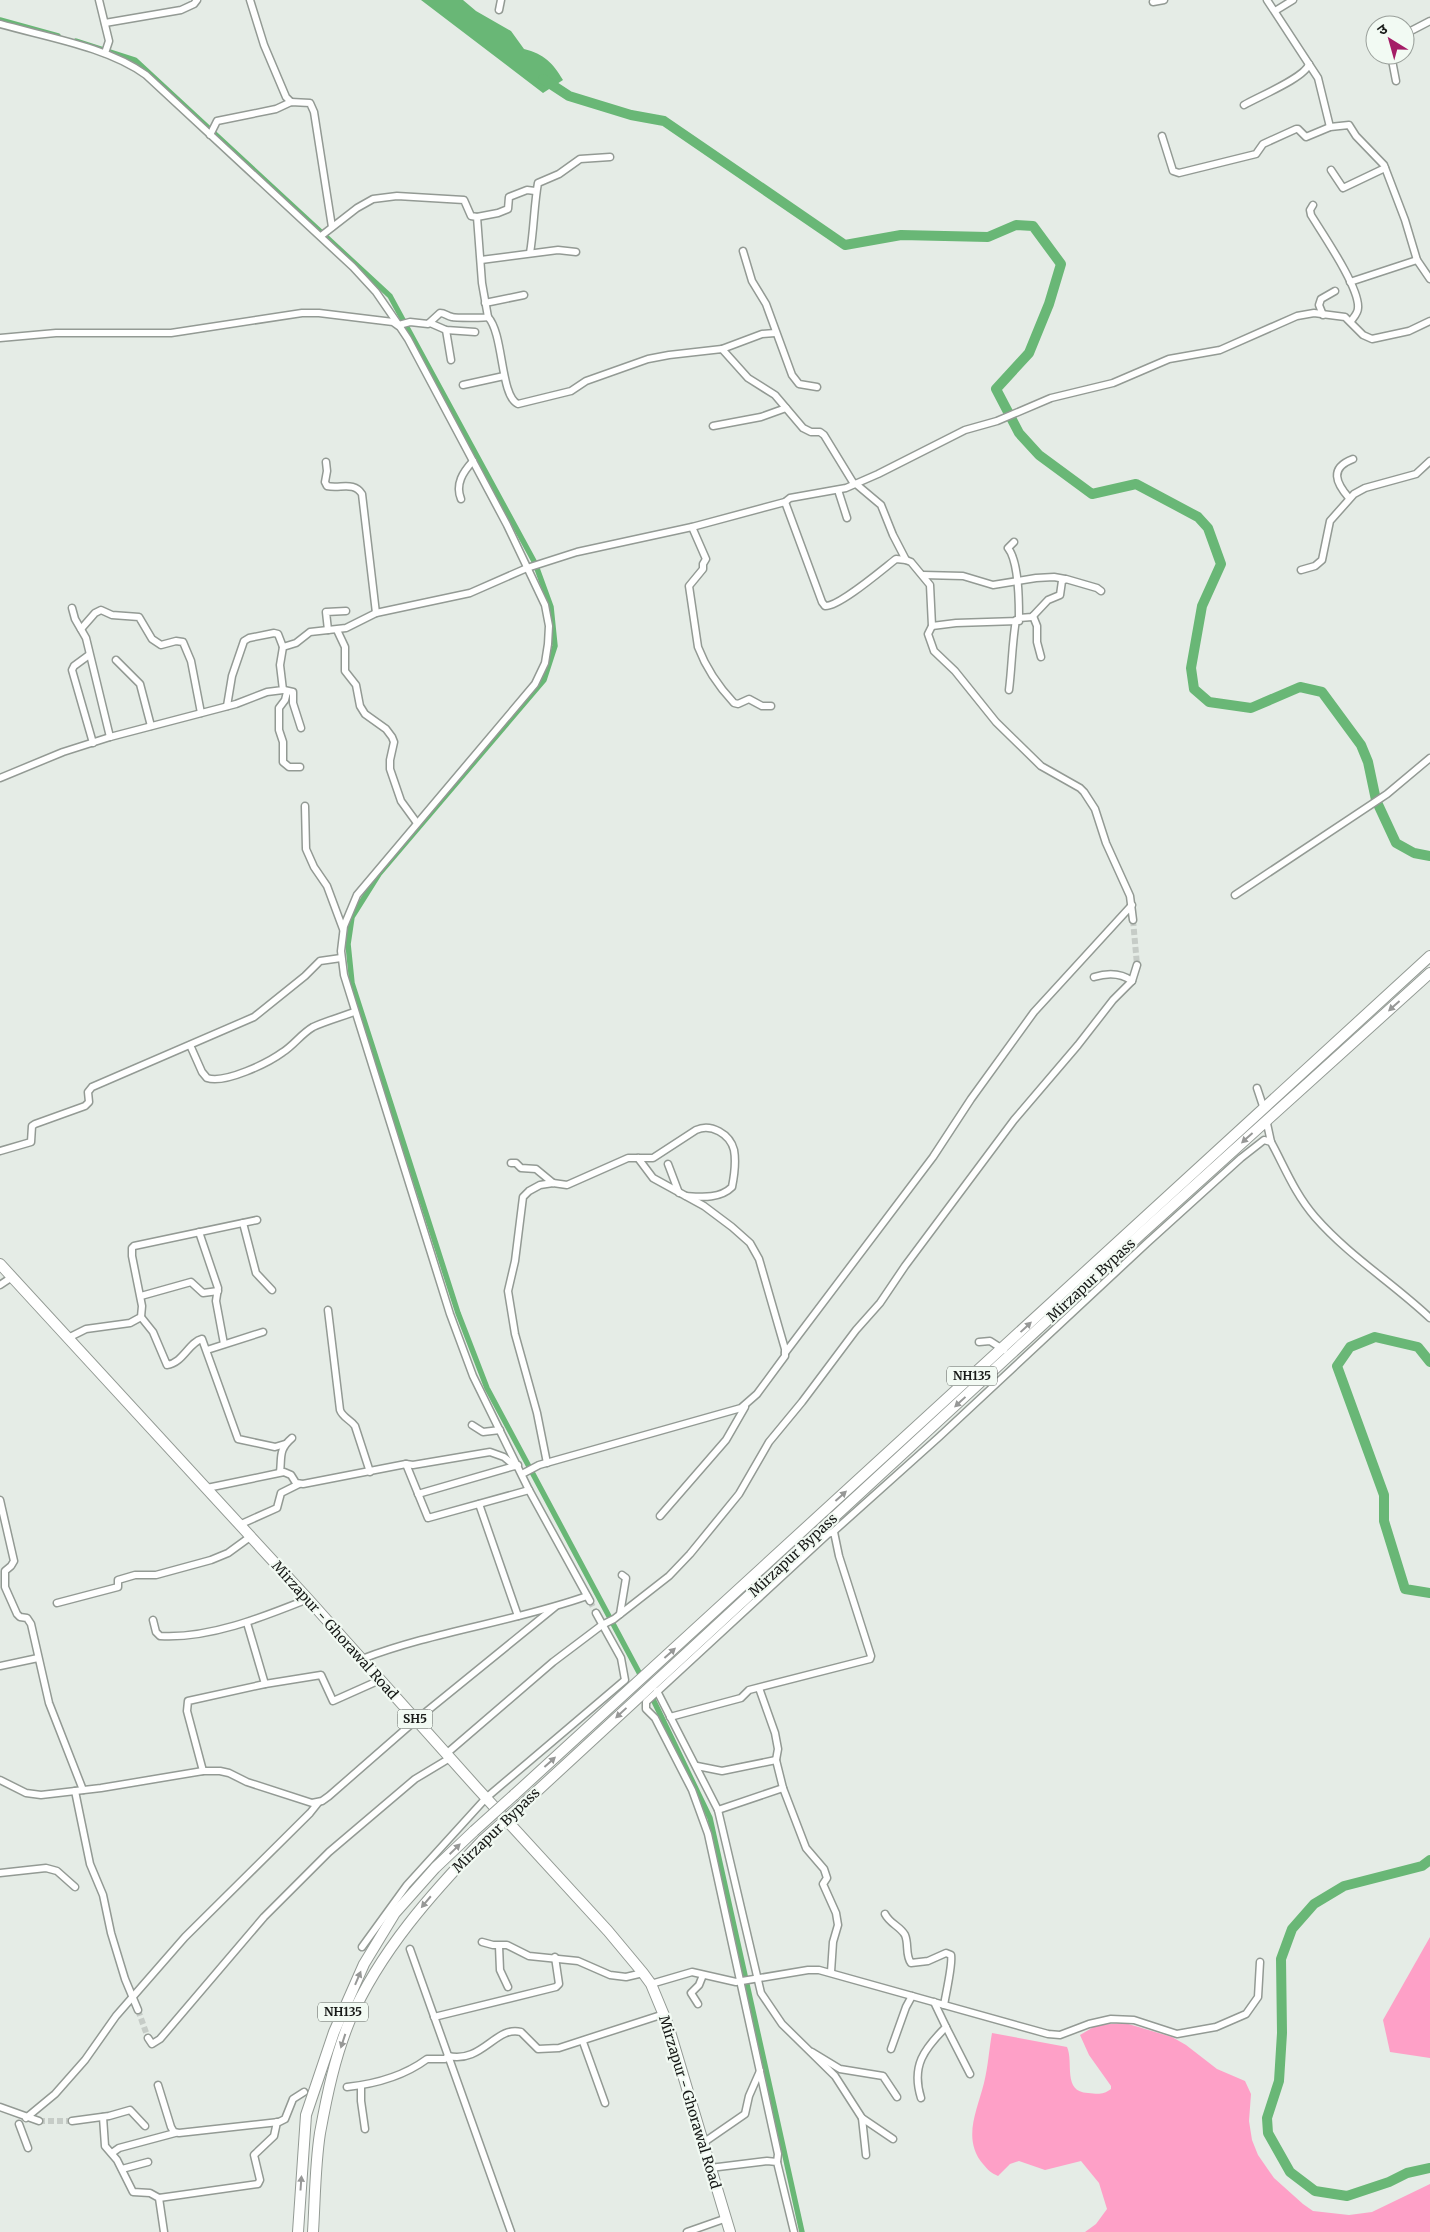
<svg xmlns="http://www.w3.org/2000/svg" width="1430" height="2232" font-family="Merriweather,'Noto Sans Devanagari',serif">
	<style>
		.green { fill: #fea0c7 }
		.water { fill: #69b776 }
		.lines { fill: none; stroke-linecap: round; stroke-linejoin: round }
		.canal { stroke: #69b776; stroke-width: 5.5 }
		.river { stroke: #69b776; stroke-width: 10 }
		.minor-tunnel { stroke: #c6ccc7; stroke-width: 6; stroke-dasharray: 6 3; stroke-linecap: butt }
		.minor-casing { stroke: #939a94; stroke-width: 9 }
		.primary-casing { stroke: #939a94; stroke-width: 12 }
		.trunk-casing { stroke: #939a94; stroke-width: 12 }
		.minor { stroke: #fff; stroke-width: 6 }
		.primary { stroke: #fff; stroke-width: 10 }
		.trunk { stroke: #fff; stroke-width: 10 }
		.trunk-bridge-casing { stroke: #939a94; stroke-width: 12; stroke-linecap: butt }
		.trunk-bridge { stroke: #fff; stroke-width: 10 }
		.oneway { fill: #979897 }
		.labels { text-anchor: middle; stroke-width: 4.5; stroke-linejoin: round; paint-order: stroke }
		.shield { fill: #f2faf3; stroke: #595c59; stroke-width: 1 }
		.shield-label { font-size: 12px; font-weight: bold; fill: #171917 }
		.street-label { font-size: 14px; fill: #171917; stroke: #f2faf3 }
	</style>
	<rect width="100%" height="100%" fill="#e5ece6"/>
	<!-- green -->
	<g class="green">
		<polygon points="1430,1937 1430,2058 1390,2052 1383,2020"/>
		<path d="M1125 2023 1172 2037 1186 2045 1217 2069 1245 2081 1251 2094 1249 2121 1252 2140 1258 2155 1274 2178 1303 2204 1313 2211 1349 2215 1372 2212 1430 2184V2232H1085L1096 2224 1107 2209 1099 2183 1081 2161 1045 2170 1019 2161 1010 2164 998 2176C991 2173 988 2170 983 2164 962 2139 977 2111 984 2083 988 2067 989 2050 992 2033L1067 2047C1074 2062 1062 2092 1088 2093 1098 2094 1103 2095 1111 2089V2086L1089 2055 1080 2035 1097 2025Z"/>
	</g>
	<!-- water -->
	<path class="water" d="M421 0H463L476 11 511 31 524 49C544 54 553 63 563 80L543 93Z"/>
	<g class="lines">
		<!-- canal -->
		<g class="canal">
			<polyline points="0,20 58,36"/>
			<polyline points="76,41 135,60 390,296 535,563 551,607 555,646 544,680 379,874 352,917 348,944 352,983 458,1313 487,1388 642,1678"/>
			<polyline points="650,1693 710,1818 802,2232"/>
		</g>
		<!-- river -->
		<g class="river">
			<polyline points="543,79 569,96 631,115 664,121 845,245 901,235 988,237 1016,225 1033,226 1061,264 1049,304 1029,353 996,389 1019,433 1039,455 1092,494 1136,484 1198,517 1208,528 1221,564 1202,606 1191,668 1194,689 1209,702 1251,708 1300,687 1322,692 1361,745 1368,762 1376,800 1396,843 1414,853 1430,856"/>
			<polyline points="1430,1362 1418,1347 1375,1337 1350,1347 1337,1366 1384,1495 1384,1521 1405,1589 1430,1593"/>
			<polyline points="1430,1860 1422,1866 1344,1886 1314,1904 1292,1929 1281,1959 1282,2033 1279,2081 1267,2118 1268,2133 1290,2172 1315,2191 1347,2196 1389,2182 1407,2173 1430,2168"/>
		</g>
		<!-- minor-tunnel -->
		<g class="minor-tunnel">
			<polyline points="1133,920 1137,965"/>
			<polyline points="590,1601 596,1613"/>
			<polyline points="138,2010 148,2038"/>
			<polyline points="39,2121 72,2121"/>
		</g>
		<!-- minor casing -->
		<g class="minor-casing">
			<g id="minor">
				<polyline points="99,0 109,41 105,53"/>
				<polyline points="250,0 264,45 286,97 291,102"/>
				<polyline points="1267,0 1318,78 1330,127"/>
				<polyline points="1153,2 1164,0"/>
				<polyline points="499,10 501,0"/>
				<polyline points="1275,11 1293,0"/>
				<polyline points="105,23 181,10 194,4 197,0"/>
				<path d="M0 24C46 37 108 47 146 75L353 267 376 292 398 324"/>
				<polyline points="1405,34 1430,21"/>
				<polyline points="1391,55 1396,81"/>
				<path d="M1244 105C1257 97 1305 78 1309 64"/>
				<polyline points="210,135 217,121 276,109 291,102 310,103 314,112 332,227"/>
				<polyline points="1162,136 1173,171 1179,173 1256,154 1263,144 1296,129 1298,129 1306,137 1330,127 1349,125 1356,136 1384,165 1405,220 1417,260 1430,279"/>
				<polyline points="1331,170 1343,188 1385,168"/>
				<path d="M1313 205 1310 210 1311 215C1322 233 1360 288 1358 308 1358 313 1354 317 1351 321"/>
				<polyline points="477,217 498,213 508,209 509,197 527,190 535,191"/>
				<path d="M321 236 357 208 373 199 397 196 464 200 471 216 477 217 482 283 488 317C486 318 455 318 452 317 447 316 445 313 440 313L428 324 410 322 399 325"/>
				<polyline points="743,251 752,281 766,304 792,375 799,384 817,387"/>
				<path d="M530 253C534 229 534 205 538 183L559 174 580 159 610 157"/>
				<polyline points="481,260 558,250 576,252"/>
				<polyline points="1350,282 1417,260"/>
				<polyline points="485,303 524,295"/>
				<polyline points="1323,315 1319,305 1321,299 1335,291"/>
				<path d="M488 317C504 334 500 396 518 404L571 391 586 381 648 359 669 355 722 349 748 378 775 395 803 428 811 432H820L824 435 854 484"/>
				<polyline points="430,323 446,330 475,332"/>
				<polyline points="446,330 451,360"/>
				<polyline points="0,338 56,333 171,333 302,313 319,313 393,322 400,327 408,339 507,525 545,605 549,626 548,644 545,663 535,684 357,895 344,926 341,951 344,975 450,1314 473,1376 529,1490 590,1601"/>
				<polyline points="722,349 762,334 775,333"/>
				<polyline points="463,385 504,376"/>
				<polyline points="713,426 761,417 786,408"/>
				<path d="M326 462 327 471 325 482 327 486C340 489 354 481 362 494L376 613"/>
				<polyline points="856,484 881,505 893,535 906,560"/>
				<polyline points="838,490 847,518"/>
				<path d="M1349 498C1336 483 1329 468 1353 459"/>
				<path d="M461 499C455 484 463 472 473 461"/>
				<path d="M785 502 822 602 825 606C839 607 883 569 896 559L906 560 911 562 930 585 932 626 928 634 934 651 955 671 996 722 1041 766 1080 788 1084 792 1095 809 1106 843 1130 896 1133 920"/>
				<path d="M692 527 706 559 703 564V569L689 586 698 647C706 668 719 687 734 703L738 704 749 699 762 706H771"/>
				<path d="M1014 542 1008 548C1019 562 1019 601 1019 618"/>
				<polyline points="1301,570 1315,566 1322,560 1330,521 1354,494 1365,488 1416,474 1430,461"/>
				<polyline points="923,575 963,576 993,585 1036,578 1054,577 1065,579"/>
				<polyline points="72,608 75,619 86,638 110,737"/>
				<polyline points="1033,616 1037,626 1037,642 1041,657"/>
				<polyline points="932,626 956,623 1019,621 1019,618 1032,617 1048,600 1060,595 1062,581 1066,579 1097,588 1101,591"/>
				<polyline points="81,629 95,613 101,610 112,615 139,617 152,639 161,645 176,641 183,642 191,661 201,713"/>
				<polyline points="328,630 326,612 346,611"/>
				<polyline points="337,630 345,647 345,671 356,685 360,706 365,714 386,729 392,737 394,742 390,760 390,769 401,801 417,823"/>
				<polyline points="89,655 74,666 72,670 93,743"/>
				<polyline points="116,660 140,684 151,726"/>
				<polyline points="284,690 293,692 293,703 301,728"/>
				<path d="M1009 690C1012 666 1012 643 1016 620"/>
				<polyline points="287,692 285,700 279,708 279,730 283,742 283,762 289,767 300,767"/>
				<polyline points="227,706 232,676 244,641 249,638 274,633 278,634 283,647"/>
				<polyline points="0,778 63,752 110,737 236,704 267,692 283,690 280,665 283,647 296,643 310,632 346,628 376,613 470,593 527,568 577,552 692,527 785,502 790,498 846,488 878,474 965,430 997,421 1051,398 1113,383 1169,359 1220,350 1297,316 1314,313 1345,317 1363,335 1372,339 1409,331 1430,321"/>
				<polyline points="305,806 306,849 314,867 327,886 343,929"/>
				<polyline points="1235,895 1387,794 1430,758"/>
				<path d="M1094 977C1107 973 1121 973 1132 981"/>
				<path d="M190 1045 202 1072 207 1078C225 1084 268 1063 283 1052 294 1045 301 1034 313 1027 326 1021 341 1017 354 1012"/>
				<polyline points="1257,1088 1264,1109"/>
				<polyline points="1266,1119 1271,1142"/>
				<polyline points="0,1151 31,1142 32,1126 35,1124 85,1106 89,1102 88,1092 92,1087 254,1017 305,976 320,961 341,958"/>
				<polyline points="511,1163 516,1163 521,1168 536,1169 553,1183"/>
				<polyline points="668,1164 679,1193"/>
				<polyline points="243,1223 256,1273 272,1290"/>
				<polyline points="199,1232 218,1288 216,1301 224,1344"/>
				<polyline points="0,1285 12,1277"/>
				<polyline points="141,1296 191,1282 203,1293 218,1291"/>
				<path d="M328 1310 340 1410C343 1418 350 1419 355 1426L370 1472"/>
				<path d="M141 1317 153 1332 167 1365C183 1363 189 1342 202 1339L238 1439 275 1447 285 1444"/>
				<polyline points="70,1337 86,1329 130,1323 141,1317 142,1306 132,1256 132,1248 134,1246 257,1220"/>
				<polyline points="979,1342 990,1341 1004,1350"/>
				<polyline points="207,1350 263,1332"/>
				<polyline points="785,1353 933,1157 971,1099 1034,1012 1132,905"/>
				<polyline points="472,1425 483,1432 500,1430"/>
				<path d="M547 1463 537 1413 515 1334 508 1291 515 1261 523 1197 529 1191 540 1185 553 1183 567 1185 628 1158H653L696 1130C711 1123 730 1134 734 1150 736 1161 734 1177 732 1187 720 1199 701 1197 686 1196"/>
				<polyline points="406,1464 428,1518 529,1490"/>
				<path d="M280 1472C282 1457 278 1450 292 1438"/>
				<polyline points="522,1474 539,1465 741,1408 757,1394 785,1356 785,1349 759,1259 750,1243 732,1227 704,1206 653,1178 638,1158"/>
				<polyline points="207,1488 284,1472 291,1475 296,1483 303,1484 406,1464 413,1465 490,1452 504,1457 515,1466"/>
				<polyline points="418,1494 518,1465"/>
				<polyline points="0,1500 14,1561 11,1566 5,1571 5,1587 17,1614 20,1617 27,1618 31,1624 49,1703 83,1790"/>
				<polyline points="479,1504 518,1616"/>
				<polyline points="660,1516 726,1440 745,1407"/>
				<polyline points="239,1525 277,1508 281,1493 299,1484"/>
				<path d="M833 1532 939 1437 1147 1243 1241 1158 1264 1140 1271 1142C1285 1168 1295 1194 1315 1217 1349 1256 1393 1283 1430 1318"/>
				<polyline points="57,1603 118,1587 118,1580 135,1575 156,1575 211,1560 228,1553 250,1537"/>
				<polyline points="620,1614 626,1578 622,1575"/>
				<path d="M153 1620 156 1632 160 1636C209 1639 263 1617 308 1599"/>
				<polyline points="247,1623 265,1684 321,1675 333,1701 380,1680"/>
				<path d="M362 1659C435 1631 514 1622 587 1596"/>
				<polyline points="0,1666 38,1658"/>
				<polyline points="759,1688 775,1733 778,1749 776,1760 783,1788 806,1848 824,1869 827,1878 823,1884 836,1913 838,1925 833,1942 831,1972"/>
				<polyline points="657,1691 718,1810 761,1993 782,2024 835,2076 862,2118 893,2139"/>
				<polyline points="670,1717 741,1698 749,1690 870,1659 871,1656 839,1556 834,1532 828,1534 646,1702 646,1709 655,1718 692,1790 708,1834 778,2154 777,2162"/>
				<polyline points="446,1754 553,1662 602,1625 614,1619 669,1576 690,1554 739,1494 769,1442 802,1402 856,1330 880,1303 905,1266 1014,1120 1078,1045 1113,1000 1132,981 1137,965"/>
				<polyline points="697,1766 722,1771 776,1760"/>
				<polyline points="203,1771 187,1711 188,1701 265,1684"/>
				<polyline points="0,1780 26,1793 41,1795 101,1788 203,1771 220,1771 229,1773 247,1782 312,1803 322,1801 329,1796 416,1720 555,1607"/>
				<polyline points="75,1791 90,1864 103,1895 111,1933 125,1979 138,2010"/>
				<polyline points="718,1810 783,1788"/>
				<polyline points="0,1873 46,1868 57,1871 75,1887"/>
				<path d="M885 1914C890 1924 900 1926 905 1935 909 1944 905 1955 911 1963L928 1961 946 1953 951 1955C953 1963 946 1993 944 2005"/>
				<polyline points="482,1942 493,1945 507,1945 529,1956 578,1961 610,1975 626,1977 643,1973"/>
				<polyline points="499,1946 500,1970 508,1987"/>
				<polyline points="362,1947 407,1885 486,1798 625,1680 621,1658 596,1613"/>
				<polyline points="410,1949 511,2232"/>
				<polyline points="651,1984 692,1972 736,1982 808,1970 819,1970 1048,2034 1060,2035 1089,2024 1111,2019 1134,2020 1177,2034 1216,2027 1246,2014 1258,1997 1260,1962"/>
				<polyline points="698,2004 691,1993 699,1985 703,1975"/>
				<polyline points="434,2017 556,1987 559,1984 555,1957"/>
				<polyline points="946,2027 970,2074"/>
				<polyline points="148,2038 152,2044 160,2039 264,1917 329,1852 415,1779 450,1758"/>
				<polyline points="583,2042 605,2103"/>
				<polyline points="891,2049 906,2007 912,1996"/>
				<polyline points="812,2052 840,2069 883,2076 897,2097"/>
				<polyline points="158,2085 171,2127 174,2132 179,2133 279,2122 285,2119 293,2099 304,2092"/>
				<polyline points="361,2086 361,2101 365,2129"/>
				<path d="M347 2087C375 2084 404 2076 427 2059H445L448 2056C482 2064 496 2025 521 2032L538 2049 559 2048 664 2014"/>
				<path d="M921 2098C911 2066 924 2049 946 2027L934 2002"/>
				<polyline points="0,2107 39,2121"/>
				<polyline points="103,2117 105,2146 117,2160 133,2192 150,2193 159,2198 164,2232"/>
				<polyline points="26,2118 55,2094 85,2060 116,2016 185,1937 310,1813 318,1803"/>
				<polyline points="862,2118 866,2155"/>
				<polyline points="72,2121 109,2116 130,2110 145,2126"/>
				<polyline points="19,2124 28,2148"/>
				<polyline points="703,2143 745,2114 749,2096 760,2071"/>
				<polyline points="112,2153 119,2148 175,2133"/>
				<polyline points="710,2168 767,2161 777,2162 794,2232"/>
				<polyline points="122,2169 148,2162"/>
				<polyline points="159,2198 258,2184 260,2180 254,2155 274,2136 277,2122"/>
				<polyline points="687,2232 724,2219"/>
			</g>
		</g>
		<!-- primary casing -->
		<g class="primary-casing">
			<polyline id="primary" points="0,1264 308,1599 477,1788 608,1931 643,1973 651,1984 668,2025 730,2232"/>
		</g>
		<!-- trunk casing -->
		<g class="trunk-casing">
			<g id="trunk">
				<polyline points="514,1795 1430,956"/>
				<polyline points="522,1805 1141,1234 1430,973"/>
				<polyline points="298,2232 306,2115 334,2032 364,1964 395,1913 435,1868 474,1831"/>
				<path d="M313 2232C315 2200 315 2165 320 2133 327 2095 335 2056 350 2020 380 1951 432 1893 483 1840"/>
			</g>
		</g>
		<!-- minor -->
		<use href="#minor" class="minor"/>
		<!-- primary -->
		<use href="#primary" class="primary"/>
		<!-- trunk -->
		<use href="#trunk" class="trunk"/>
		<!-- trunk-bridge casing -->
		<g class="trunk-bridge-casing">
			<g id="trunk-bridge">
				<polyline points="474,1831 514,1795"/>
				<polyline points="483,1840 522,1805"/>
			</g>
		</g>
		<!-- trunk-bridge -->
		<use href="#trunk-bridge" class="trunk-bridge"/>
	</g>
	<!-- one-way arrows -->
	<defs><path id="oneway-solid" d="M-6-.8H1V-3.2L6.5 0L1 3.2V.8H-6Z" transform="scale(1.25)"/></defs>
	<g class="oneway">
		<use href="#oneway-solid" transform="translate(1394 1006) rotate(138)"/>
		<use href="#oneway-solid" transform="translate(1247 1138) rotate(138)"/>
		<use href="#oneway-solid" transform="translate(1026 1327) rotate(-43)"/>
		<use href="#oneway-solid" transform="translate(960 1402) rotate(137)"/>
		<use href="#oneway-solid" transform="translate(841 1496) rotate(-42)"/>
		<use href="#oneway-solid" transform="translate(670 1653) rotate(-42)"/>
		<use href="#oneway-solid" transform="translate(621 1713) rotate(137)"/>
		<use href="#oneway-solid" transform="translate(550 1762) rotate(-42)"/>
		<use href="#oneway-solid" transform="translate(455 1849) rotate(-44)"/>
		<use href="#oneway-solid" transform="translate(426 1902) rotate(130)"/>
		<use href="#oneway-solid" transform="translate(358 1978) rotate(-67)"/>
		<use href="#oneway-solid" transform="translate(343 2041) rotate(108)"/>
		<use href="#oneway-solid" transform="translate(301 2183) rotate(-86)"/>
	</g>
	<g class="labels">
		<!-- shield labels -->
		<g class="shield">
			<rect x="947" y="1366.5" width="50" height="19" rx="4"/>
			<rect x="397.5" y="1709.5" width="35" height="19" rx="4"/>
			<rect x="318" y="2002.5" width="50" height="19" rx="4"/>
		</g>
		<g class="shield-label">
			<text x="972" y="1380">NH135</text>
			<text x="415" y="1723">SH5</text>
			<text x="343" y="2016">NH135</text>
		</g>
		<!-- street labels -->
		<g class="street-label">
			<text transform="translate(1091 1280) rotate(-43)" y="5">Mirzapur Bypass</text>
			<text transform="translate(793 1555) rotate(-43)" y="5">Mirzapur Bypass</text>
			<text transform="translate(335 1630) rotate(48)" y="5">Mirzapur - Ghorawal Road</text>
			<text transform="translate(496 1830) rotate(-44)" y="5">Mirzapur Bypass</text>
			<text transform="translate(690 2102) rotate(73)" y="5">Mirzapur - Ghorawal Road</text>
		</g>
	</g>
	<!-- north arrow -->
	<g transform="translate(1390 40) rotate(323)"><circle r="24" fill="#f2faf3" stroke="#9aa09b"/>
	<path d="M0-4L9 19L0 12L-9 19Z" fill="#a41c66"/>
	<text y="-8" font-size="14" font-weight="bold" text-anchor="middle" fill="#171917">उ</text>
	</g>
</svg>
